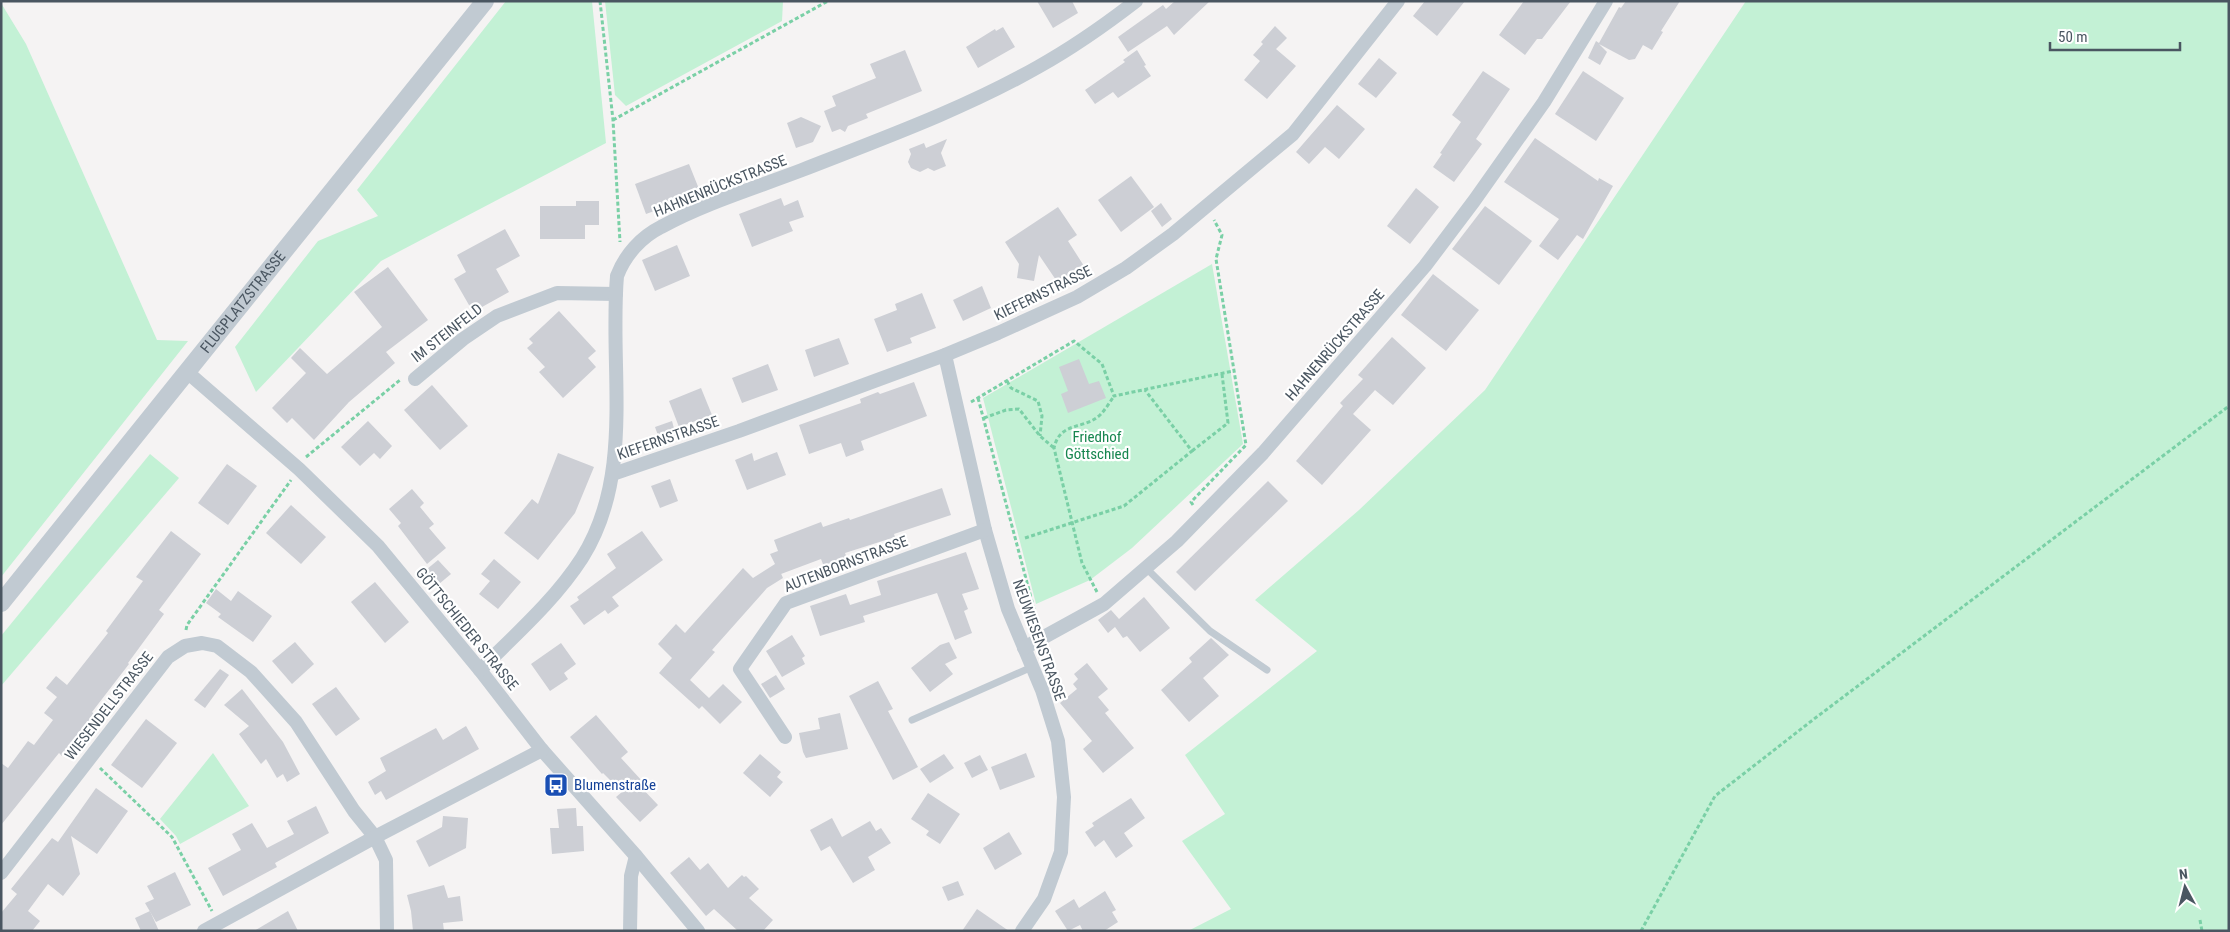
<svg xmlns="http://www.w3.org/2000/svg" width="2230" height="932" font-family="'Roboto Condensed',sans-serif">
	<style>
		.green { fill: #c3f1d5 }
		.building { fill: #cdcfd5 }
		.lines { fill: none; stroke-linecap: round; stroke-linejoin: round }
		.path { stroke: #7ad0a6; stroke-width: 3; stroke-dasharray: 4 2.5; stroke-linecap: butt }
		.service { stroke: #c1cad2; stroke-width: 7 }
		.minor { stroke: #c1cad2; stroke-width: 14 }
		.tertiary { stroke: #c1cad2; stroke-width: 18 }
		.labels { text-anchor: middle; stroke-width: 4.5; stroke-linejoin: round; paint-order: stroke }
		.street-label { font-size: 15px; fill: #4a5661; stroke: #fff }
		.park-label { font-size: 15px; fill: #17864f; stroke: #fff }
		.transit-label { font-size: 15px; fill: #164399; stroke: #fff; text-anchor: start }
	</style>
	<rect width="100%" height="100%" fill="#f5f3f3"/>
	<!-- green -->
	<g class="green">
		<polygon points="506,1 592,1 606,143 381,261 256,392 235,347 318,241 378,216 357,190"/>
		<polygon points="605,1 783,1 782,21 626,106 615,95"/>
		<polygon points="1746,1 2229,1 2229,931 1188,931 1231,909 1182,841 1225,814 1185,755 1317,651 1255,600 1359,510 1485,390"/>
		<polygon points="1,3 26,44 157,340 188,341 1,577"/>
		<polygon points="1212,264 1243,444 1132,548 1090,580 1036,604 983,398"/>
		<polygon points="150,454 179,478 1,686 1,636"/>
		<polygon points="213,753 249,806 180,844 176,836 160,819"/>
	</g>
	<!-- building -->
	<g class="building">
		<polygon points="1037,1 1072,1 1078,13 1053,28"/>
		<polygon points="1175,1 1210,1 1174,35 1167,26 1128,52 1118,37 1163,5 1166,9"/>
		<polygon points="1425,1 1465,1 1437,36 1413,16"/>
		<polygon points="1524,1 1571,1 1542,39 1537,39 1525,55 1499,35"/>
		<polygon points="1626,1 1680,1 1661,31 1663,32 1652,50 1643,45 1635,59 1629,60 1599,44 1607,52 1600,65 1588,58 1596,41 1599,43 1619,7 1621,8"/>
		<polygon points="1275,26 1287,38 1276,49 1296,66 1267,99 1244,80 1260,61 1253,55 1263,44 1261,42"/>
		<polygon points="1003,27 1015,47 978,68 966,47 995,29 996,31"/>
		<polygon points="905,50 922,91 866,114 868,118 848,126 845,132 840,129 832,132 824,111 836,106 832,96 876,78 870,64"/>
		<polygon points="1137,50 1146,65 1144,66 1151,76 1118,98 1113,92 1095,104 1085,90 1125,62 1123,60"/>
		<polygon points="1379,58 1397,73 1376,98 1358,84"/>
		<polygon points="1483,71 1510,89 1476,139 1482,144 1454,182 1433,167 1442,154 1440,153 1461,122 1452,115"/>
		<polygon points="1583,71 1624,98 1596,141 1555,114"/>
		<polygon points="1337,105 1365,129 1339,159 1325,147 1309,164 1296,152"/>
		<polygon points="801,117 821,126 813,142 796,148 787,123"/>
		<polygon points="1535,138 1598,181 1599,178 1613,186 1583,239 1577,235 1558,260 1539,246 1559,219 1504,182"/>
		<polygon points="947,139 941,153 946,166 934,171 928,168 920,172 911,168 908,162 911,154 909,149 924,143 926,148"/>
		<polygon points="689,164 701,194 646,214 635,184"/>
		<polygon points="1131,176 1154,207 1121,232 1098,200"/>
		<polygon points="1416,188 1439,207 1410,244 1387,226"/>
		<polygon points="781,198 784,206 798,200 804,217 789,222 793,231 752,247 739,214"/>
		<polygon points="576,201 599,201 599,225 585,225 585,239 540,239 540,206 576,206"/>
		<polygon points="1161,203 1172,219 1162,227 1151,211"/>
		<polygon points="1485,206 1532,241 1499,285 1452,249"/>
		<polygon points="1058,207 1077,235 1068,241 1084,266 1058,283 1039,255 1034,281 1017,278 1019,264 1005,242"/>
		<polygon points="505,229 520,256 496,269 509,292 473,312 454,279 466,272 457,255"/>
		<polygon points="677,245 690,276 655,291 642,260"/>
		<polygon points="388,267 428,320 386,352 395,363 349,402 314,440 292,418 287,423 272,408 306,373 291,358 300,348 327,374 382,327 354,292"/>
		<polygon points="1433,274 1479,310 1446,351 1401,315"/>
		<polygon points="982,286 991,308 963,321 953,300"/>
		<polygon points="922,293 936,328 910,338 912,343 887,352 874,319 897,310 895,304"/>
		<polygon points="559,311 596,351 588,358 596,367 563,398 539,372 545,367 527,348 533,343 529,339"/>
		<polygon points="1392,337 1426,368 1393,405 1375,390 1353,414 1371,430 1322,485 1296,461 1343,406 1340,403 1363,379 1358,375"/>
		<polygon points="839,338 849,364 814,377 805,350"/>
		<polygon points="1079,359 1089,384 1099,381 1106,398 1068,413 1061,394 1068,391 1059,367"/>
		<polygon points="768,364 778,390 742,403 732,378"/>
		<polygon points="914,382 927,416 861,441 864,450 846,457 841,443 809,454 799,425 861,403 860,399 878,392 880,394"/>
		<polygon points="432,385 468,426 440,450 404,410"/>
		<polygon points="701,388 712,415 679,427 669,401"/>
		<polygon points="368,421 392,446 380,459 374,453 360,466 341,447"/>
		<polygon points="672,421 676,436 660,441 655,427"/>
		<polygon points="777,452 786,475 747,490 735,460 752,453 754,461"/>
		<polygon points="558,453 594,467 575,513 538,560 504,533 532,499 538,504"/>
		<polygon points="227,464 257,486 228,525 198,503"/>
		<polygon points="670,479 678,501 660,508 651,486"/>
		<polygon points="1268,481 1288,501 1195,591 1176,572"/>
		<polygon points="942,488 951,515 894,534 895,537 845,553 849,563 826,572 821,559 781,574 779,569 783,578 767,588 712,650 715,652 690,680 709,698 723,684 742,702 720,724 702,706 699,709 659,673 672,658 658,644 676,624 685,633 743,568 753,578 775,564 770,554 778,551 774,540 821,522 823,527 849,518 850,520"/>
		<polygon points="412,489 424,503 420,507 434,524 429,528 446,548 427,564 398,526 401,523 389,509"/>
		<polygon points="291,505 326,537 301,564 266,533"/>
		<polygon points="171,531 201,554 159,610 164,614 128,663 129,664 92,712 97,717 79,740 76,738 62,756 59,753 1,825 1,763 8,768 28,741 34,745 53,720 44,713 57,697 46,688 56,676 67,685 108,633 106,631 143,581 136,577"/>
		<polygon points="642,531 663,560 612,597 619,606 608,614 605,610 584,625 570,606 579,600 577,597 616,568 607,554"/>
		<polygon points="966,552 979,589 962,594 968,609 964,611 972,633 955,640 937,593 863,616 865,622 820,636 810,606 846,594 850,605 881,595 877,581"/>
		<polygon points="494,559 521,582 498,609 479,594 490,581 481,574"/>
		<polygon points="438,560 451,574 433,589 421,574"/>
		<polygon points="375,582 409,622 385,643 351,602"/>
		<polygon points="216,589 231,601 238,591 272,616 253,642 218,617 221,614 206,603"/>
		<polygon points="1144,597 1170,628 1140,652 1127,636 1123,638 1115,627 1108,633 1098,620 1111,610 1119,619"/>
		<polygon points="792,635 805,656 802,658 805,664 782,677 766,651"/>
		<polygon points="1211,638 1229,655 1203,678 1219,696 1189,722 1161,690 1192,662 1189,658"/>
		<polygon points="295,642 314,664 292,684 272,661"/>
		<polygon points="949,642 957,658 945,664 953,674 930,692 911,668 940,645"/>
		<polygon points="561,643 576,664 564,673 568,679 550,691 531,664"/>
		<polygon points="1087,663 1108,689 1098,697 1109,710 1105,713 1134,748 1103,773 1083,749 1092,741 1060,703 1077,689 1073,684 1078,679 1074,674"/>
		<polygon points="220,669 229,675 205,708 194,700"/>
		<polygon points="776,675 785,689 770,698 761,684"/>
		<polygon points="878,681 893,709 888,711 918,767 893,780 849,696"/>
		<polygon points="336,687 360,719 336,736 312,704"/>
		<polygon points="242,689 283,742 300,774 287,782 283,774 277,778 266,759 261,764 239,734 249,726 224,705"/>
		<polygon points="840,713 848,749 806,758 803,752 799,733 820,729 818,718"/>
		<polygon points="596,715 628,752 621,758 643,782 639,785 658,805 640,822 616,797 622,792 603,773 602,774 570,737"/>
		<polygon points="146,719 177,743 142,788 111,765"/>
		<polygon points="466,726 479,749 386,800 381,791 375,795 368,782 386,771 380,758 436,728 443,740"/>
		<polygon points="1026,753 1035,777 1000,790 991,767"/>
		<polygon points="760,754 781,772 777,777 783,782 770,797 743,773"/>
		<polygon points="944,754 954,768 930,783 920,769"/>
		<polygon points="980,755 988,770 972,778 964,763"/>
		<polygon points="96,788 128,811 97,854 71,836 80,874 63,896 48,884 28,911 40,921 32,931 1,931 1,913 17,894 11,889 52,838 58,842"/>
		<polygon points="928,793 960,814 940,844 926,835 929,831 911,819"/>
		<polygon points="1131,798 1145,818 1124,833 1133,846 1116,858 1104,840 1095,847 1085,832 1094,826 1092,823"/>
		<polygon points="316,806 329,833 275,863 277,867 223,896 208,868 241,850 232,834 252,823 267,848 294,834 287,821"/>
		<polygon points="576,808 577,826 583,826 584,851 552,854 550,828 559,828 557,809"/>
		<polygon points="443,816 468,818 466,848 429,867 416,841 442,827"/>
		<polygon points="832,818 842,837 870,821 876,831 881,828 891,843 868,857 875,870 853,883 830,846 821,851 810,830"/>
		<polygon points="1009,832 1022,854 995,870 983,848"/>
		<polygon points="689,857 700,870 708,863 728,888 742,875 744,877 746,876 759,889 749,898 773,920 763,931 738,931 714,909 706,916 670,873"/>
		<polygon points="175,872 191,905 156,922 145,903 154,899 147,886"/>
		<polygon points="958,881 964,895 948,901 942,887"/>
		<polygon points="444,885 448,898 460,896 463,921 443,923 444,931 413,931 411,911 407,895"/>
		<polygon points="1105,891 1116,910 1112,912 1118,922 1104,931 1083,931 1080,925 1068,931 1055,911 1074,899 1079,908"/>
		<polygon points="977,909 1009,931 962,931"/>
		<polygon points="150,911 159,931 141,931 135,918"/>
		<polygon points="288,911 298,931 254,931"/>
	</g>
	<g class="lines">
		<!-- path -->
		<g class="path">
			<polyline points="600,1 613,120 620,242"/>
			<polyline points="613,120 828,1"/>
			<polyline points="1007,381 1011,388 1038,401 1042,416 1040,436"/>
			<polyline points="978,398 1038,624"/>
			<polyline points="971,402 1074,341 1102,364 1114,396 1233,371"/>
			<polyline points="984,418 1006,410 1019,409 1040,436 1054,448"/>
			<polyline points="1192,451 1228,423 1222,374"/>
			<polyline points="306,457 400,380"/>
			<polyline points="1193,505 1191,502 1246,445 1216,259 1222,235 1214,220"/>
			<polyline points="1025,538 1124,506 1192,451 1145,390"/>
			<path d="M1097 592 1082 563 1054 448C1060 421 1084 430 1100 415 1105 410 1110 402 1114 396"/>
			<polyline points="186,630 187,625 291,480"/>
			<polyline points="100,768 172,837 212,911"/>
			<polyline points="2200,920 2202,931"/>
			<polyline points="1641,931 1715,796 1814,719 2229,406"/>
		</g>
		<!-- service -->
		<g class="service">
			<polyline points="1146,568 1210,631 1267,670"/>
			<polyline points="912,720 1032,667"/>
		</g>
		<!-- minor -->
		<g class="minor">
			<polyline points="945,355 985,530 1008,609 1042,690 1058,741 1064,797 1061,852 1044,899 1022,931"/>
			<polyline points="186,371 299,469 378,546 480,670 542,750 636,856 698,931"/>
			<polyline points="415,379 463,339 497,316 557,293 616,294"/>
			<polyline points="613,474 739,431 945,355 998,333 1077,297 1126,268 1173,234 1293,134 1398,1"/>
			<polyline points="1024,648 1104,604 1177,541 1263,453 1425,266 1474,201 1544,102 1606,1"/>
			<path d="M480 670C515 635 555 600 582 558 635 474 609 369 617 276 625 255 641 237 661 227 705 203 755 188 802 170 881 139 964 109 1038 67 1072 48 1105 25 1136 1"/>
			<polyline points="785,737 740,669 786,603 985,530"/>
			<polyline points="1,873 168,657 185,646 202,643 217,646 251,672 296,722 354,811 375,837 386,860 387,931"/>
			<polyline points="204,931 375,837 542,750"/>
			<polyline points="630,931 631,876 636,856"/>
		</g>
		<!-- tertiary -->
		<path class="tertiary" id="s1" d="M1 603 485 1"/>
	</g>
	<!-- icons -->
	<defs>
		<g id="bus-square" transform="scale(1.25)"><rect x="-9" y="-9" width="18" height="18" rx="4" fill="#1a4fb4" stroke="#fff"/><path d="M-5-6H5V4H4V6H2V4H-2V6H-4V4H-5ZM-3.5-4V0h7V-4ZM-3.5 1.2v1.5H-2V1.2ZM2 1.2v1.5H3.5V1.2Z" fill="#fff"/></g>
	</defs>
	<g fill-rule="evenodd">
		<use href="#bus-square" x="556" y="785"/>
	</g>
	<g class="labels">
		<!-- street labels -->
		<g class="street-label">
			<text transform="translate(720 186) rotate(-22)" y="5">HAHNENRÜCKSTRASSE</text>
			<text transform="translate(1043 293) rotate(-26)" y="5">KIEFERNSTRASSE</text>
			<text dy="5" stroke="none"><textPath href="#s1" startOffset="386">FLUGPLATZSTRASSE</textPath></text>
			<text transform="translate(447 333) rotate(-38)" y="5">IM STEINFELD</text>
			<text transform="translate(1335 345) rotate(-49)" y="5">HAHNENRÜCKSTRASSE</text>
			<text transform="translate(668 438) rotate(-19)" y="5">KIEFERNSTRASSE</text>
			<text transform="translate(846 564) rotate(-21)" y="5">AUTENBORNSTRASSE</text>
			<text transform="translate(467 629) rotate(51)" y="5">GÖTTSCHIEDER STRASSE</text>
			<text transform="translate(1039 640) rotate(70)" y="5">NEUWIESENSTRASSE</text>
			<text transform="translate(109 706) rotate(-52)" y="5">WIESENDELLSTRASSE</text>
		</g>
		<!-- park labels -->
		<g class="park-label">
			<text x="1097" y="442">Friedhof<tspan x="1097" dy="17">Göttschied</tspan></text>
		</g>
		<!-- transit labels -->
		<g class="transit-label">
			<text x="574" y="790">Blumenstraße</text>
		</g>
	</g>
	<!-- border -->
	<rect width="2230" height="932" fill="none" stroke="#4a5661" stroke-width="5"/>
	<!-- north arrow -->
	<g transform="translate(2185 887) rotate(353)" stroke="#ffffff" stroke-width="4" paint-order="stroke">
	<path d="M0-4L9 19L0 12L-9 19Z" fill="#4a5661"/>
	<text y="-8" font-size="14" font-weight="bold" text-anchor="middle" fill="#4a5661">N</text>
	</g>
	<!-- scale -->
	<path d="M2050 42v8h130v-8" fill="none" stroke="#4a5661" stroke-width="2.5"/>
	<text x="2058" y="42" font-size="15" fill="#4a5661" stroke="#ffffff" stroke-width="4" paint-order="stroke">50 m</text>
</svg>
